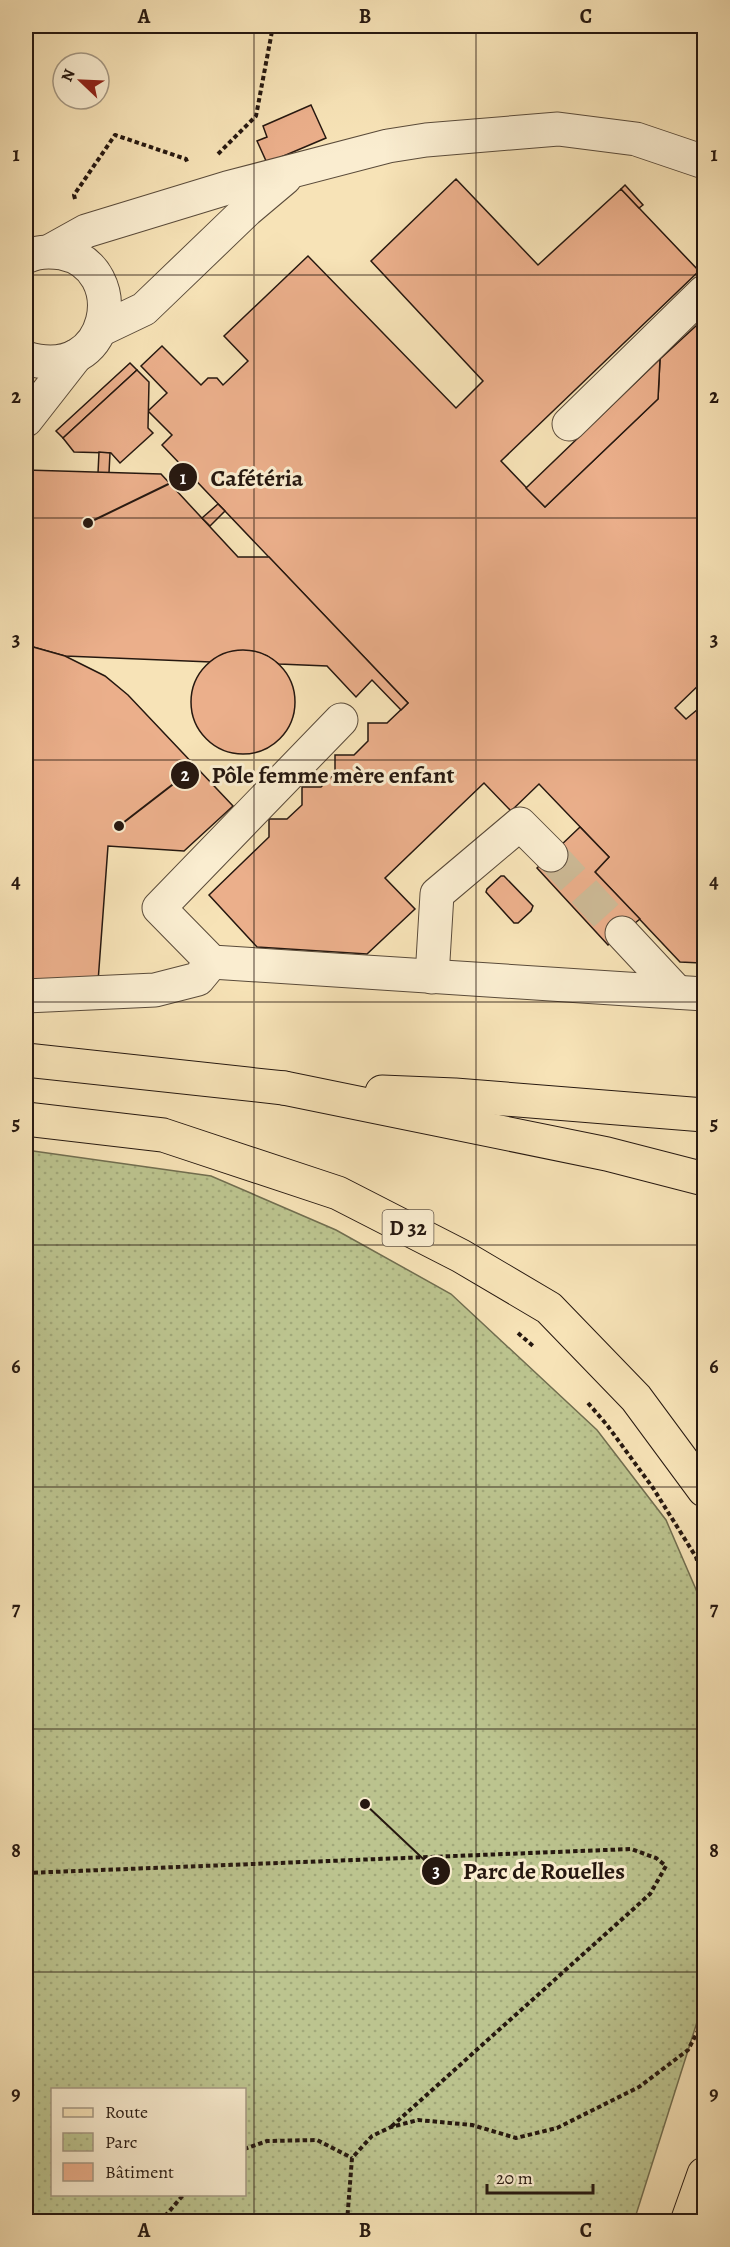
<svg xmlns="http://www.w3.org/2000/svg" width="730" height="2247" font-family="Alegreya,serif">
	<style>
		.park { fill: url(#park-dots); stroke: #716e50; stroke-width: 1.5; fill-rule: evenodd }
		.building { fill: #ebaf8b; stroke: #261810; stroke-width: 1.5 }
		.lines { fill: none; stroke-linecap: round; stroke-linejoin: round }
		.minor-tunnel { stroke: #cdba96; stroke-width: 33; stroke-dasharray: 33 16; stroke-linecap: butt }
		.minor-casing { stroke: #5a4b3a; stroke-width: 35 }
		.major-casing { stroke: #261810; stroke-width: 35 }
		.highway-casing { stroke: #261810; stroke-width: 35 }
		.path { stroke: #261810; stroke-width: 4; stroke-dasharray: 4.5 3; stroke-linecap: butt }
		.minor { stroke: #faedd0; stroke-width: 33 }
		.major { stroke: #f7e3b7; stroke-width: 33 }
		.highway { stroke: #f7e3b7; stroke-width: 33 }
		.grid { fill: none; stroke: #261810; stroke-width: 1.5; stroke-opacity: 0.55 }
		.labels { text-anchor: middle; stroke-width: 6; stroke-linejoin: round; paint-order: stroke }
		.shield { fill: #faedd0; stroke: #66584a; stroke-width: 1.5 }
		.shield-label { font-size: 21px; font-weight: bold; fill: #261810 }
		.leader { fill: none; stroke: #261810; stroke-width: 2 }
		.callout-dot { fill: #261810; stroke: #faedd0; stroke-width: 2 }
		.mark-label { font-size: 18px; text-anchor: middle; font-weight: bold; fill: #fff }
		.callout-label { font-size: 24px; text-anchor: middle; font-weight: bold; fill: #261810; stroke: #faedd0; stroke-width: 6; stroke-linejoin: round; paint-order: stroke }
		.neatline { fill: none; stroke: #261810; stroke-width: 2 }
		.grid-label { font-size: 20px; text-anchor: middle; font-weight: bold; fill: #261810 }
	</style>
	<defs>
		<pattern id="park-dots" width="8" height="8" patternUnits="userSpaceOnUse" patternTransform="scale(1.5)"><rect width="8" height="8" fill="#bcc48f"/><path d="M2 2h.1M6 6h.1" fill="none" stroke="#a1a87a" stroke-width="1.8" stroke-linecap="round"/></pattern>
	</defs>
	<rect width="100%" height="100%" fill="#f7e3b7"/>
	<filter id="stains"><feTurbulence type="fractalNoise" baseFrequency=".00333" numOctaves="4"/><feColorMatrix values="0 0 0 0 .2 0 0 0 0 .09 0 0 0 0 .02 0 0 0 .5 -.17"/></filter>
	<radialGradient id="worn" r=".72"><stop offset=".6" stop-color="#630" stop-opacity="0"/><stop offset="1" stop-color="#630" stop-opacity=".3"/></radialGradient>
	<!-- park -->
	<path class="park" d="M26 1150 211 1176 336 1230 451 1294 597 1430 666 1520 704 1608V2000L634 2221H26ZM52 2090H244V2194H52Z"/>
	<!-- building -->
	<g class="building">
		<polygon points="311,105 326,138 267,163 257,141 267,137 263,126"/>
		<polygon points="456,179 538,265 621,189 699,271 501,461 545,507 658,399 660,359 697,325 704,332 704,680 675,708 686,719 704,704 704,960 701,963 680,962 595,872 609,857 539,784 511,811 484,783 385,878 415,909 367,954 257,947 209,895 269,837 269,819 287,819 302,805 302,787 321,787 335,773 335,755 354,755 368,741 368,723 387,723 408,703 162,445 172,435 148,411 167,393 141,366 162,346 201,385 208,378 217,378 223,385 248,361 224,336 308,256 456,408 483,381 371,261"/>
		<polygon points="625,185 643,205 639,208 621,189"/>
		<polygon points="660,359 658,399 545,507 526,488"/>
		<polygon points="130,363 137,370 63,438 56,431"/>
		<polygon points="137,370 149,382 148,428 153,433 120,463 111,453 74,452 63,438"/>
		<polygon points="99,452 110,453 109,473 98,473"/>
		<polygon points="26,454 32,455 32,470 26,470"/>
		<polygon points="26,470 161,474 238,557 269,557 408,703 401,710 372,680 356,697 327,666 279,664 267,656 252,651 227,653 211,662 65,656 26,645"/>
		<polygon points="218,504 225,511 210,526 202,518"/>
		<polygon points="26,645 65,656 105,676 128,695 233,806 184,851 108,846 98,982 26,981"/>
		<circle cx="243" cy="702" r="52"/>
		<polygon points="580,827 609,857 595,872 640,919 608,945 537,868"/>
		<polygon points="501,876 504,876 533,906 531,911 518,923 514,923 486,892 487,889"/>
	</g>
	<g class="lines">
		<!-- minor-tunnel -->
		<polyline class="minor-tunnel" points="551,855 622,933"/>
		<!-- minor casing -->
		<g class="minor-casing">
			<g id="minor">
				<polyline points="50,251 86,231 227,188 388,146 426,140 558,129 636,139 704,162"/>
				<path d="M26 257C37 251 49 251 62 253 132 267 112 385 26 358"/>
				<polyline points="100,330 144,309 247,210 285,178"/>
				<polyline points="26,420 76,356"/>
				<polyline points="569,424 704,292"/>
				<polyline points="341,720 159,908 212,962 704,994"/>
				<polyline points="622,933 677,992"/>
				<polyline points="432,977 437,894 520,824 551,855"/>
				<polyline points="26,996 155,990 198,979 212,962"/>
			</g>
		</g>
		<!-- major casing -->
		<g class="major-casing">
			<polyline id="major" points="26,1060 284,1088"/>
		</g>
		<!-- highway casing -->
		<g class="highway-casing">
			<g id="highway">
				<polyline points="284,1088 607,1154 704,1179"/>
				<polyline points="382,1092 455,1095 704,1115"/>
				<polyline points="26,1119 163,1135 338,1193 461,1256 549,1308 636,1398 704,1490"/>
				<polyline points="687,2222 704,2174"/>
			</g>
		</g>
		<!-- path -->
		<g class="path">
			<polyline points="218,154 256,116 273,26"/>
			<polyline points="75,199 74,195 115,135 186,159 188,164"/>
			<polyline points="518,1333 533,1346"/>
			<polyline points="588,1403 607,1425 653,1488 696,1557 704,1584"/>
			<polyline points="26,1873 631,1849 656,1858 666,1866 650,1894 391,2127"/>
			<polyline points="244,2149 267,2141 317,2140 352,2158"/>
			<polyline points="160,2222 184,2194"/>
			<polyline points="347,2222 352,2158 372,2136 391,2127 418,2120 472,2125 516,2138 557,2128 639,2087 688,2050 704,2019"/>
		</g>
		<!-- minor -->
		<use href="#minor" class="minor"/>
		<!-- major -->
		<use href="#major" class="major"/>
		<!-- highway -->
		<use href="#highway" class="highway"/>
	</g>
	<!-- grid -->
	<path class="grid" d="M254 26V2222M476 26V2222M26 275H704M26 518H704M26 760H704M26 1002H704M26 1245H704M26 1487H704M26 1729H704M26 1972H704"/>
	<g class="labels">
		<!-- shield labels -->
		<rect class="shield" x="382.5" y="1210" width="51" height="36" rx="4.5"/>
		<g class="shield-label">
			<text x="408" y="1235">D 32</text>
		</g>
	</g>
	<!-- callouts -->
	<path class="leader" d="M88 523L183 477M119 826L185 775M365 1804L436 1871"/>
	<g class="callout-dot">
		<circle cx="88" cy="523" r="6"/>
		<circle cx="119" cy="826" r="6"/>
		<circle cx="365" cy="1804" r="6"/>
		<circle cx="183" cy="477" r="15"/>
		<circle cx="185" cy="775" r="15"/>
		<circle cx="436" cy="1871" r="15"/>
	</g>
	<g class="mark-label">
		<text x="183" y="484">1</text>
		<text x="185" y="781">2</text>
		<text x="436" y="1877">3</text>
	</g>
	<g class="callout-label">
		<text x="257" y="486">Cafétéria</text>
		<text x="333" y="783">Pôle femme mère enfant</text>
		<text x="544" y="1879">Parc de Rouelles</text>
	</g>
	<!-- margin -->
	<rect width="730" height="2247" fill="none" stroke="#f7e3b7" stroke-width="66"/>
	<!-- legend -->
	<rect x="51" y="2088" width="195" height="108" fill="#faedd0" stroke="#a59883" stroke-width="1.5"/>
	<rect x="63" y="2108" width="30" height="9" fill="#f7e3b7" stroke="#a59883" stroke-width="1.5"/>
	<text x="105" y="2118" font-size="18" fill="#261810">Route</text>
	<rect x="63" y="2133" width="30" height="18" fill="url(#park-dots)" stroke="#a59883" stroke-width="1.5"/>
	<text x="105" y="2148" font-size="18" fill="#261810">Parc</text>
	<rect x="63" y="2163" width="30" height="18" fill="#ebaf8b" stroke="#a59883" stroke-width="1.5"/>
	<text x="105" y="2178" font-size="18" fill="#261810">Bâtiment</text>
	<!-- north arrow -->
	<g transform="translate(81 81) rotate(293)"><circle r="28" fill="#faedd0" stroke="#a59883" stroke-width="1.5"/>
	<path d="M0-4.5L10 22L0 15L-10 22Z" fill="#8f2418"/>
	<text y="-9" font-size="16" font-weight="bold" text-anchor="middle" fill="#261810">N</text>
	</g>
	<!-- scale -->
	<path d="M487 2184v9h106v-9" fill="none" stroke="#261810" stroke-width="3"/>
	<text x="496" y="2184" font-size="18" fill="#261810" stroke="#faedd0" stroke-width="4.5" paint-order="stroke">20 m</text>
	<rect x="33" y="33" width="664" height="2181" class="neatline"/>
	<g class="grid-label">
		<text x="144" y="23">A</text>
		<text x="365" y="23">B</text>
		<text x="586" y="23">C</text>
		<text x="16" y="161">1</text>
		<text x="714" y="161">1</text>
		<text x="16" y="403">2</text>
		<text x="714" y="403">2</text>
		<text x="16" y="646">3</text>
		<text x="714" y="646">3</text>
		<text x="16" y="888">4</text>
		<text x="714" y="888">4</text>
		<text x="16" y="1130">5</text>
		<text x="714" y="1130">5</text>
		<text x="16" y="1373">6</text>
		<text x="714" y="1373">6</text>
		<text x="16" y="1615">7</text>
		<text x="714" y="1615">7</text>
		<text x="16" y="1857">8</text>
		<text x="714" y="1857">8</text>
		<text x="16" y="2100">9</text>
		<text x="714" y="2100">9</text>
		<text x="144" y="2237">A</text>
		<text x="365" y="2237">B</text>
		<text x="586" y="2237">C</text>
	</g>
	<rect width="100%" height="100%" filter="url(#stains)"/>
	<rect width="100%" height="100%" fill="url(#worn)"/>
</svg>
